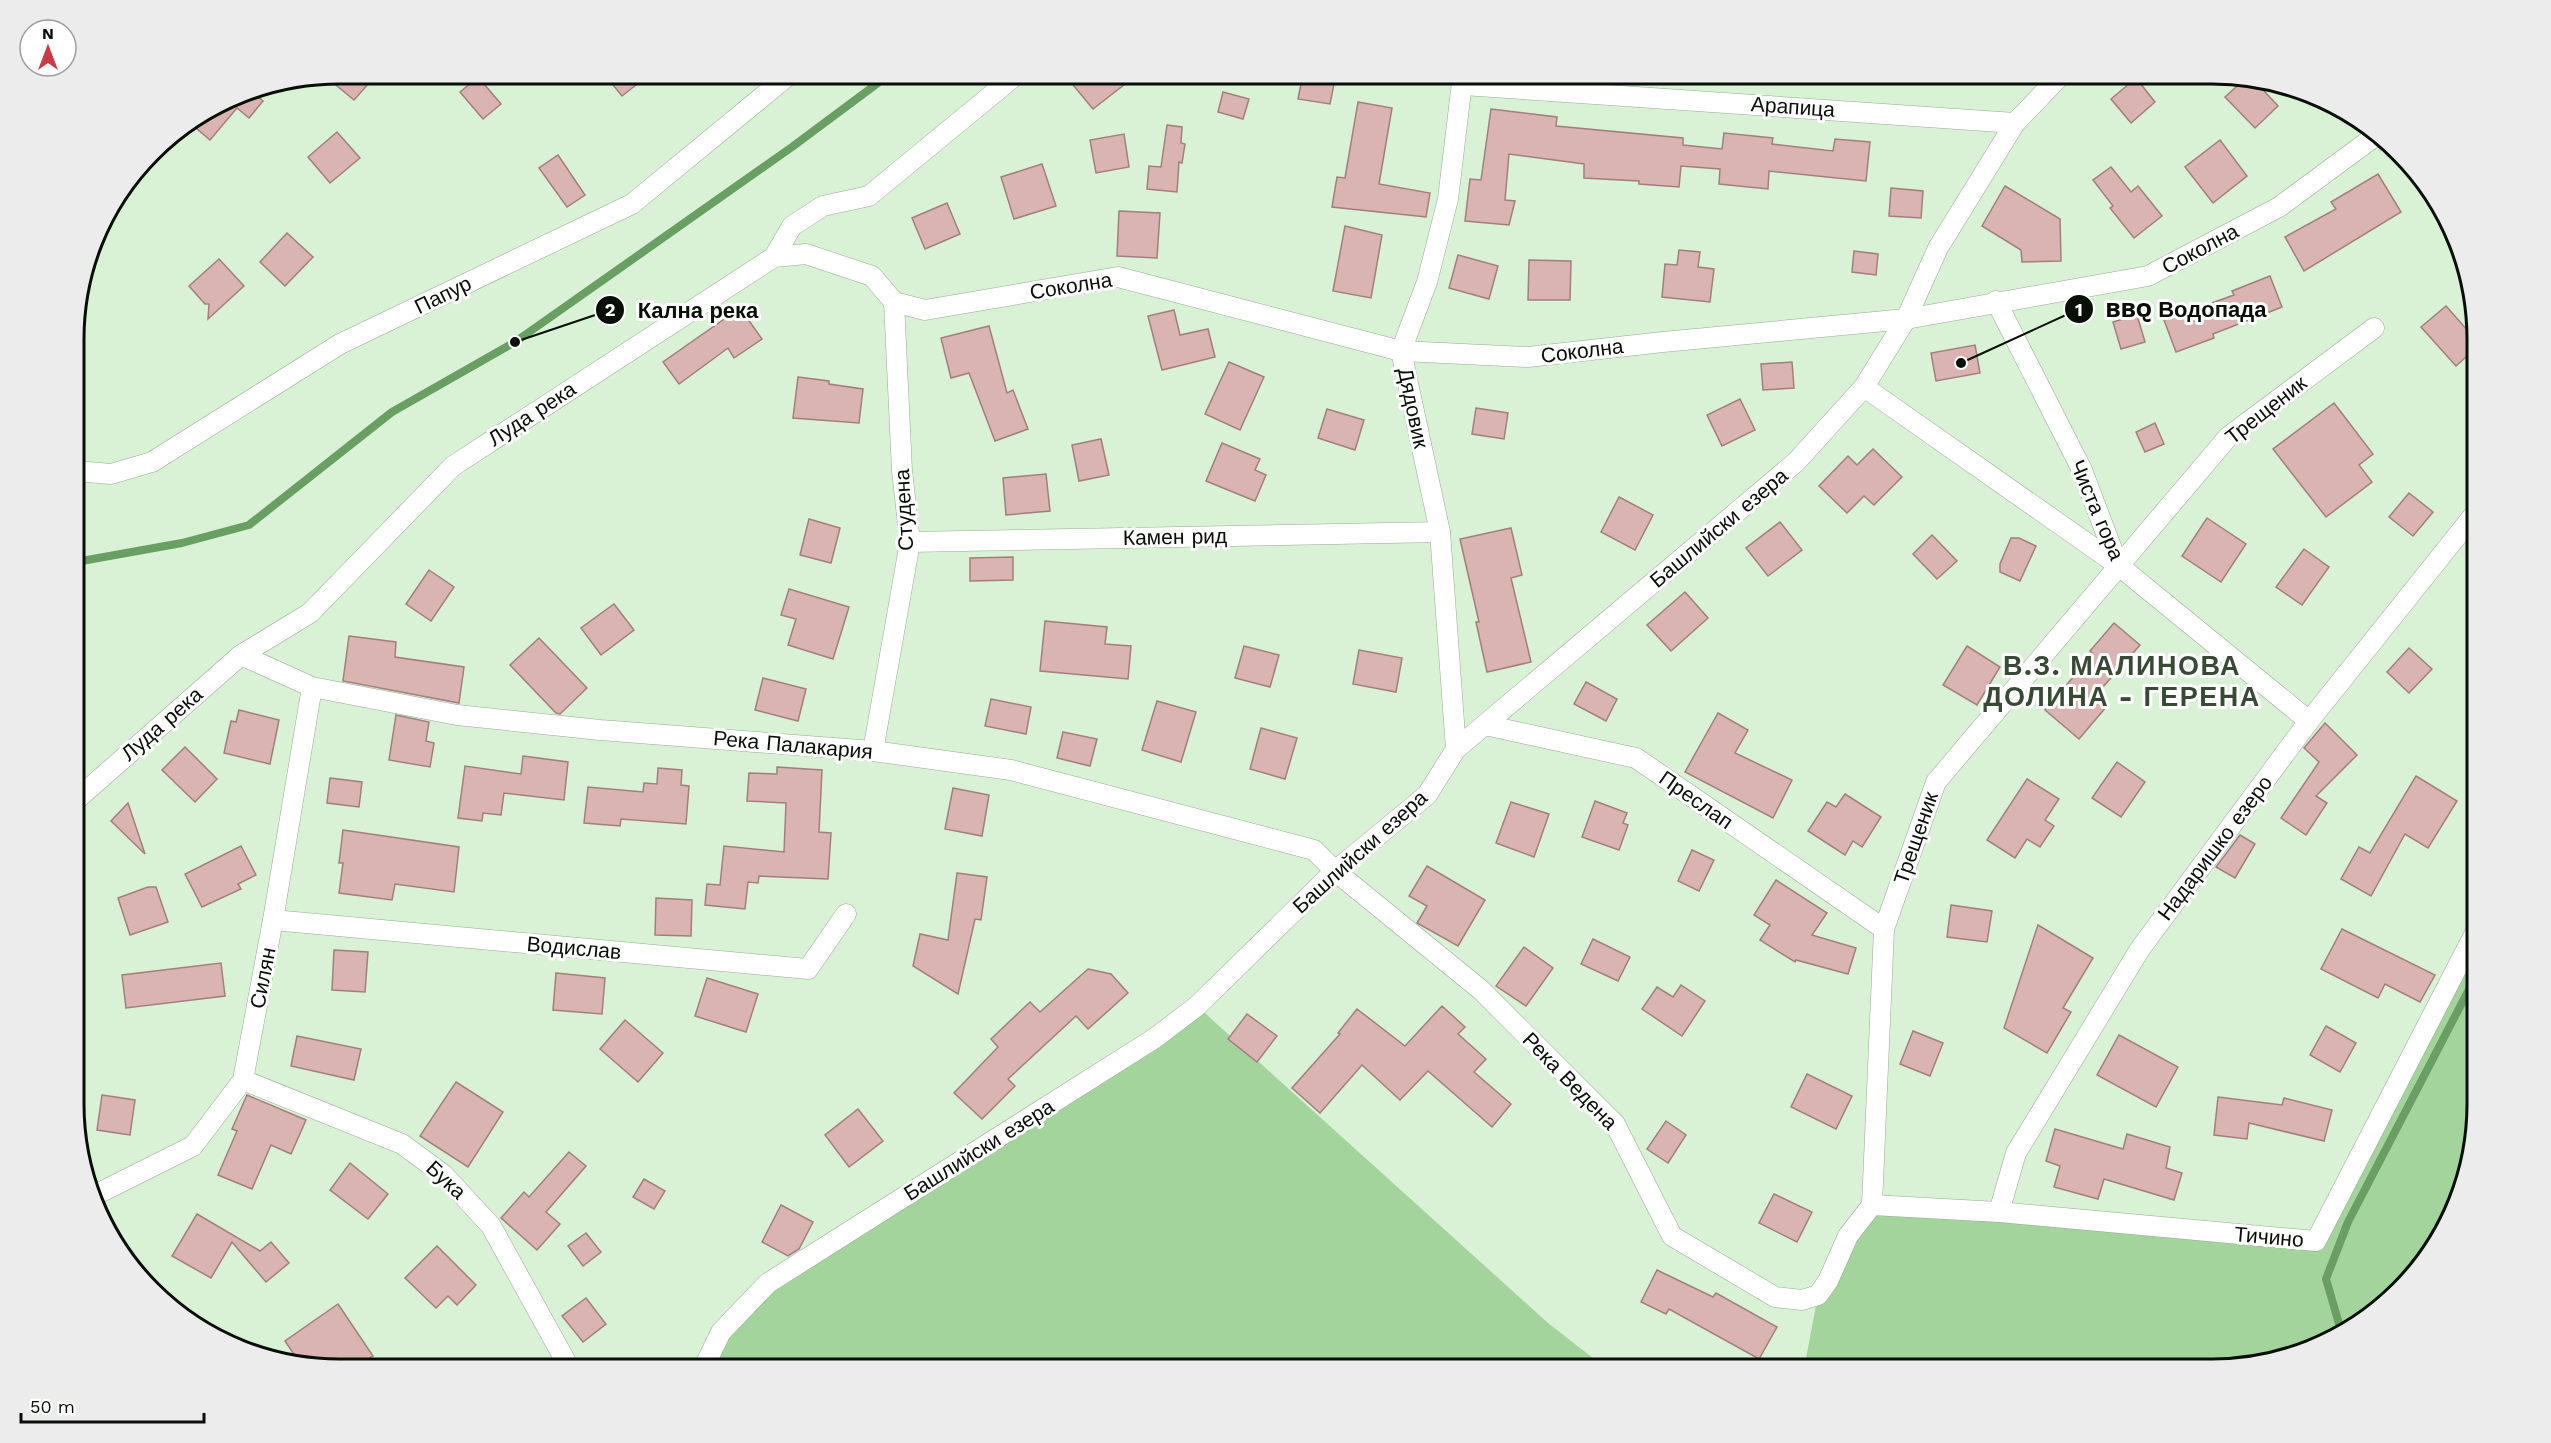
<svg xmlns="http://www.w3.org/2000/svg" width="2551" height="1443" font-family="'Work Sans',sans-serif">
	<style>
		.green { fill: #a3d49c }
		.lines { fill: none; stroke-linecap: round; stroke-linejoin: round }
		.stream { stroke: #699f63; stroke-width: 8 }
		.building { fill: #dab4b2; stroke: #a27f7d; stroke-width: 1.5 }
		.street-casing { stroke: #96ac93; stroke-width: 21 }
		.street { stroke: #fff; stroke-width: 20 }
		.labels { text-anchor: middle; stroke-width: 6; stroke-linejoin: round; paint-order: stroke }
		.street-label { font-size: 21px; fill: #070f06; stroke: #fff }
		.district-label { font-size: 27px; font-weight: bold; letter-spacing: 1.5px; fill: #374a34; stroke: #fff }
		.rim { fill: none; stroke: #070f06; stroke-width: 3 }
		.leader { fill: none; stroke: #070f06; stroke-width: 2 }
		.callout-dot { fill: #070f06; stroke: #fff; stroke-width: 2 }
		.mark-label { font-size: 18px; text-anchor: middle; font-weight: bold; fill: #fff }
		.callout-label { font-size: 22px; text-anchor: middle; font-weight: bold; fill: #070f06; stroke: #fff; stroke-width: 6; stroke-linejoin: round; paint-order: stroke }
	</style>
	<rect width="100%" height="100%" fill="#d9f1d5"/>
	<!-- green -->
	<g class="green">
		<polygon points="2477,929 2477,1121 2442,1236 2359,1325 2297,1356 2229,1369 1804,1369 1818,1295 1872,1205 2316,1241"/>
		<polygon points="1197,1006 1548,1323 1607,1369 703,1369 768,1283"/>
	</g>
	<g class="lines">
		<!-- stream -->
		<g class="stream">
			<polyline points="76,562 182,543 249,525 392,412 515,342 792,147 890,74"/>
			<polyline points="2342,1334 2326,1279 2348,1222 2477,974"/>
		</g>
	</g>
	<!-- building -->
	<g class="building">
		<polygon points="339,74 377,74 354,100 325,76"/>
		<polygon points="604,74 650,74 622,96"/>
		<polygon points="1064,74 1138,74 1093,109"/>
		<polygon points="1303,74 1336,74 1330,104 1298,99"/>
		<polygon points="478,77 501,104 483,119 460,92"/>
		<polygon points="2136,78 2155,102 2131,123 2111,99"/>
		<polygon points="2246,78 2253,79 2278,106 2255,128 2225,97"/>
		<polygon points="252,91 263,101 249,118 237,108 210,140 190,123 238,94"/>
		<polygon points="1223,92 1249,99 1243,119 1218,112"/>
		<polygon points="1358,102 1392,108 1379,184 1430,193 1426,217 1332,207 1337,177 1345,178"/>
		<polygon points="1491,109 1557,117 1556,126 1683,138 1683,145 1722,149 1724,133 1773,138 1772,144 1833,151 1835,139 1870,142 1866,181 1769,171 1768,189 1719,184 1720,169 1681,166 1679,187 1639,184 1639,181 1584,178 1584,164 1509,154 1505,200 1515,201 1509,225 1465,221 1470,179 1481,180"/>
		<polygon points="1167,125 1182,127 1181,143 1185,144 1182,163 1179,162 1177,192 1147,189 1149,166 1161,167"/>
		<polygon points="337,132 360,158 330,183 308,157"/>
		<polygon points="1124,134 1129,167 1096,173 1090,140"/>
		<polygon points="2220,140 2247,176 2213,203 2185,167"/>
		<polygon points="558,155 585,195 567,207 539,168"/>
		<polygon points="1042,164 1056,206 1014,219 1001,177"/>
		<polygon points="2111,167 2131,192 2138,186 2162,216 2134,238 2110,208 2113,206 2093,180"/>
		<polygon points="2378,174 2401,212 2304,271 2285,237 2336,209 2331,202"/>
		<polygon points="2005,186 2060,219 2061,261 2022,262 2021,250 1982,226"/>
		<polygon points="1891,188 1923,191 1921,218 1889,216"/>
		<polygon points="947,203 960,234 925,249 912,218"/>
		<polygon points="1119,211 1160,213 1157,258 1117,256"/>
		<polygon points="1345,226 1382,235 1371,298 1333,291"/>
		<polygon points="287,233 313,257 285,286 260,262"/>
		<polygon points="1679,250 1700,252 1698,267 1714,269 1710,302 1662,297 1665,264 1677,265"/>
		<polygon points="1854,251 1878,254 1876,275 1852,272"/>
		<polygon points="1458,255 1498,266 1489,299 1449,288"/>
		<polygon points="219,259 244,286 208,319 209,304 205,304 189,286"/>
		<polygon points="1529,260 1571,261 1570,300 1528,300"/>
		<polygon points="2270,276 2282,307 2213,334 2214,338 2176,352 2164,320 2234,295 2232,291"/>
		<polygon points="2446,306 2477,341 2477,347 2456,366 2421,327"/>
		<polygon points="740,308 762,339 734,358 728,348 679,384 663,362"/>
		<polygon points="1174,310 1180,335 1208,329 1215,357 1162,370 1148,316"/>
		<polygon points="2137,315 2145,342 2121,349 2113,322"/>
		<polygon points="989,326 1007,393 1013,390 1028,429 995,441 969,373 951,378 941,338"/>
		<polygon points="1975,345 1980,373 1936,381 1931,353"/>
		<polygon points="1229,362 1264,377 1240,430 1205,414"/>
		<polygon points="1792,362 1794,388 1763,390 1761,364"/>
		<polygon points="798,377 829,381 829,384 863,389 859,423 793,418"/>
		<polygon points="1740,399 1755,430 1722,446 1707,415"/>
		<polygon points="2334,403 2373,454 2359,465 2372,482 2326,517 2273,449"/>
		<polygon points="1476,408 1508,413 1504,439 1472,434"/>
		<polygon points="1327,409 1364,420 1355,450 1318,438"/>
		<polygon points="2155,423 2164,444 2145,452 2136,432"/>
		<polygon points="1101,439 1109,475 1079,481 1072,445"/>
		<polygon points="1222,443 1260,459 1255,470 1266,475 1255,501 1206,481"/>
		<polygon points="1873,449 1902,477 1874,505 1864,496 1847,513 1819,486 1848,456 1857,465"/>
		<polygon points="1046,474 1050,511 1006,515 1003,478"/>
		<polygon points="2409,493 2433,512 2413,536 2389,517"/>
		<polygon points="1619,497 1653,515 1635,550 1601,532"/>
		<polygon points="2207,518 2246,544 2221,582 2182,556"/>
		<polygon points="809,519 840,528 831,563 800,555"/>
		<polygon points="1780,522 1802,550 1768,576 1746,548"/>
		<polygon points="1511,528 1522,575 1511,578 1531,662 1487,672 1476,622 1479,622 1460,539"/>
		<polygon points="1932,535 1957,561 1937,579 1913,554"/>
		<polygon points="2011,538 2019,538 2036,546 2020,581 2000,572 2000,564"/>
		<polygon points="2304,549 2329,567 2302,605 2276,587"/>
		<polygon points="1013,557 1013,580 970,581 970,558"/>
		<polygon points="429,570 454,587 431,621 406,604"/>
		<polygon points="789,589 849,607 833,659 788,645 796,619 781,615"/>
		<polygon points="1685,592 1708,618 1671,651 1647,625"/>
		<polygon points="614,604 634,630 601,655 581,628"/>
		<polygon points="1045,621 1107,627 1105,644 1131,646 1128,679 1040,671"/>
		<polygon points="2114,623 2140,645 2095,696 2107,706 2079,739 2045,710 2093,654 2090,651"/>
		<polygon points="349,636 396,642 395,657 464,667 459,703 343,681"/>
		<polygon points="539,638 587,688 560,714 556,713 510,665"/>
		<polygon points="1244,646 1279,655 1270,687 1235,678"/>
		<polygon points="1967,646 2000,667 1977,705 1943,685"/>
		<polygon points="2409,648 2432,669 2409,693 2387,672"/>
		<polygon points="1359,650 1402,658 1396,692 1353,684"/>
		<polygon points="763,678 806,689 798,721 755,710"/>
		<polygon points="1586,682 1617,699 1606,721 1574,704"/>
		<polygon points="991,699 1031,707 1026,734 985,726"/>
		<polygon points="1157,701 1196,712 1181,762 1142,750"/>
		<polygon points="239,710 279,720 270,764 224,753 231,721 236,722"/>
		<polygon points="1718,713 1748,730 1735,753 1792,780 1773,818 1685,772"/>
		<polygon points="396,715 429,722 426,741 434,743 430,767 389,760"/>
		<polygon points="2325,723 2357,755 2316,796 2327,803 2306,835 2281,818 2319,762 2304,748"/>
		<polygon points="1261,728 1297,738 1285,779 1250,769"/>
		<polygon points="1063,732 1097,739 1090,766 1057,758"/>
		<polygon points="185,747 217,779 195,802 162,770"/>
		<polygon points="523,756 568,762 564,800 504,793 501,815 483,813 482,821 458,818 465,766 521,774"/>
		<polygon points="2117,762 2145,782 2121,817 2092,798"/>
		<polygon points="777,767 822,770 819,832 831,833 828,879 759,876 758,883 748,882 745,909 705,905 707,884 720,885 724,846 784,852 786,803 747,801 749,773 777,774"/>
		<polygon points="658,768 682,770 681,785 689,786 686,824 621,819 620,826 584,823 588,787 643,792 644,783 657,784"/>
		<polygon points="2416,776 2457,801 2428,848 2405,834 2371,896 2341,879 2359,847 2370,853"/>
		<polygon points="330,778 362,782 359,807 327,803"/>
		<polygon points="2027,779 2059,799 2045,820 2054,826 2040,847 2027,839 2015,858 1987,840"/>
		<polygon points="953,788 989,795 982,836 945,829"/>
		<polygon points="1845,794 1881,817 1862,847 1853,841 1845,855 1808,831 1827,802 1836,807"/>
		<polygon points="1595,801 1627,813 1623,823 1628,825 1619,850 1582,837"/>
		<polygon points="1511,802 1549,814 1534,857 1496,843"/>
		<polygon points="128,803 145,854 111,821"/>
		<polygon points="343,830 459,847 454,892 395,884 392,900 339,893 343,863 339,863"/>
		<polygon points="2240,835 2255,844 2235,878 2216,867"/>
		<polygon points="241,846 256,875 238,884 241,889 202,907 185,874"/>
		<polygon points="1692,850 1714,860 1699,891 1678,881"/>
		<polygon points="1427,866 1485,900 1458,946 1417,923 1427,906 1409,896"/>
		<polygon points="957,873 987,877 981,920 975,919 958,994 913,966 920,934 948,940"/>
		<polygon points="1776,880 1827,913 1812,935 1856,948 1848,974 1796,960 1795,962 1760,940 1770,925 1754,915"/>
		<polygon points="148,887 156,887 168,922 130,935 118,898"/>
		<polygon points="656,898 692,900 691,936 655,935"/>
		<polygon points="1951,905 1992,911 1987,942 1947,937"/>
		<polygon points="2038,925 2093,958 2063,1008 2071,1012 2047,1053 2004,1028"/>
		<polygon points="2342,929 2435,975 2420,1002 2385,984 2378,998 2321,969"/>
		<polygon points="1593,939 1630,957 1618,981 1581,964"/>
		<polygon points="1524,947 1553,968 1526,1006 1496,986"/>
		<polygon points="334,950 368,952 365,992 332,990"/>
		<polygon points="221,963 225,996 126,1008 122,975"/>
		<polygon points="1088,969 1111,974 1128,993 1088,1029 1076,1016 1008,1079 1015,1086 982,1119 954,1093 998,1047 991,1039 1030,1002 1040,1012"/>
		<polygon points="556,973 605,978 602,1014 553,1010"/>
		<polygon points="707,978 758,994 746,1032 695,1016"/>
		<polygon points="1681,985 1705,1001 1682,1036 1642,1009 1657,987 1673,997"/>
		<polygon points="1442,1006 1465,1027 1458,1034 1486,1059 1474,1072 1511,1104 1492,1127 1428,1071 1400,1100 1362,1065 1320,1113 1292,1088 1340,1034 1338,1033 1357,1009 1405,1046"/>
		<polygon points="1247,1014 1277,1036 1257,1062 1228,1039"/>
		<polygon points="625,1020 663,1053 638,1082 600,1049"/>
		<polygon points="2326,1026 2356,1043 2340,1072 2310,1055"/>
		<polygon points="1913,1031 1943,1043 1930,1076 1900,1064"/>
		<polygon points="2119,1035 2178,1067 2156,1107 2097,1075"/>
		<polygon points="297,1036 361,1049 354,1080 291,1066"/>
		<polygon points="1807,1074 1852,1096 1836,1129 1791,1107"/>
		<polygon points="456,1082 503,1112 468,1167 420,1136"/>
		<polygon points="102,1095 135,1100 130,1135 97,1130"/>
		<polygon points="247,1095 306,1120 291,1154 271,1145 252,1189 218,1175 237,1131 232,1129"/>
		<polygon points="2218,1097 2282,1105 2284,1098 2332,1110 2324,1141 2249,1123 2247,1139 2214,1135"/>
		<polygon points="858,1109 883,1141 849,1167 825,1135"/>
		<polygon points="1666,1121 1686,1135 1668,1163 1647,1149"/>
		<polygon points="2055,1129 2123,1149 2127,1134 2170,1147 2166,1168 2182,1173 2174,1200 2104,1179 2098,1199 2054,1187 2060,1166 2046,1161"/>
		<polygon points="569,1152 586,1166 546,1212 560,1224 537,1250 501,1218 524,1192 529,1197"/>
		<polygon points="350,1163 388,1194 368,1219 330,1190"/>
		<polygon points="644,1179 665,1191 654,1209 633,1197"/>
		<polygon points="1774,1194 1812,1212 1797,1242 1759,1223"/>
		<polygon points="781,1205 813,1222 799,1249 788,1256 762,1242"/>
		<polygon points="197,1214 260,1251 271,1242 289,1263 266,1282 232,1242 211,1278 172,1256"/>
		<polygon points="586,1233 601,1252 583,1266 568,1246"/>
		<polygon points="437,1246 476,1285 457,1305 448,1296 436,1308 405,1278"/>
		<polygon points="1657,1270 1713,1297 1716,1293 1777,1327 1759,1359 1669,1309 1666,1314 1641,1302"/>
		<polygon points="586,1298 606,1324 583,1342 562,1316"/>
		<polygon points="338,1304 373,1356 353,1369 301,1365 285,1341"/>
	</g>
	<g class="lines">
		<!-- street casing -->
		<g class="street-casing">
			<g id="street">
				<polyline points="1463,85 2015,123"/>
				<polyline points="774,257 806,254 872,276 894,302 925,310 1118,277 1401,351 1528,357 1663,342 1906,319 2148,276 2279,207 2374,137"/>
				<polyline points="1996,301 2082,470 2118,565 2309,721"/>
				<polyline points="1864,387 2118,565"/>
				<polyline points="76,471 111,474 152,462 340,344 632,204 790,74"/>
				<polyline points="910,542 1440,532"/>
				<polyline points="241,655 312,687 457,715 600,730 873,751 1011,770 1314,850 1335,871 1481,990 1615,1124 1672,1236 1775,1297 1802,1300 1818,1295 1828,1281 1848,1236 1872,1205 1884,929 1936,782 2228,437 2374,328"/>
				<polyline points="1485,725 1636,758 1884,929"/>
				<polyline points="1456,749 1440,532 1401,351 1427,282 1448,199 1463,74"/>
				<polyline points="873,751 910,542 902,471 894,302"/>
				<polyline points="76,800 241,655 310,613 453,466 774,257 792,226 823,206 869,196 1017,74"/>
				<polyline points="273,920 808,969 846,914"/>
				<polyline points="243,1080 402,1144 444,1175 491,1226 570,1369"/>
				<polyline points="97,1194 193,1146 243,1080 273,920 312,687"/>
				<polyline points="1872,1205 1999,1212 2316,1241 2477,929"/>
				<polyline points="1999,1212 2016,1153 2140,949 2309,721 2477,511"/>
				<polyline points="703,1369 721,1332 768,1283 1155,1038 1197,1006 1335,871 1427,795 1456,749 1796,462 1864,387 1906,319 1938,248 2015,123 2062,74"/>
			</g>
		</g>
		<!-- street -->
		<use href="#street" class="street"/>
	</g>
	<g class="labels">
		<!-- street labels -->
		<g class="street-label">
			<text transform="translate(1793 107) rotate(4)" y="7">Арапица</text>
			<text transform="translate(2200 249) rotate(-28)" y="7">Соколна</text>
			<text transform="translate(1071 286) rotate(-9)" y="7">Соколна</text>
			<text transform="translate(443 295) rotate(-26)" y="7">Папур</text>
			<text transform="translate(1582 351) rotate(-7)" y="7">Соколна</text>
			<text transform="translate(1413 408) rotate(78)" y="7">Дядовик</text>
			<text transform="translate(2266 410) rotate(-38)" y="7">Трещеник</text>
			<text transform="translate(532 414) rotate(-33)" y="7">Луда река</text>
			<text transform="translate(904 510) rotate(-93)" y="7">Студена</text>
			<text transform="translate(2097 510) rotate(67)" y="7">Чиста гора</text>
			<text transform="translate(1719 528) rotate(-40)" y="7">Башлийски езера</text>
			<text transform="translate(1175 537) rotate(-1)" y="7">Камен рид</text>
			<text transform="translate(162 724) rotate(-41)" y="7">Луда река</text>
			<text transform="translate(793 745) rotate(5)" y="7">Река Палакария</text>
			<text transform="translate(1696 800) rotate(35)" y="7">Преслап</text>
			<text transform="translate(1916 838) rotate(-71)" y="7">Трещеник</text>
			<text transform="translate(2215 848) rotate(-53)" y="7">Надаришко езеро</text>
			<text transform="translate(1360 852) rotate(-42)" y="7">Башлийски езера</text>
			<text transform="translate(574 948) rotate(5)" y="7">Водислав</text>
			<text transform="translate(263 978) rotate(-79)" y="7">Силян</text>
			<text transform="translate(1570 1081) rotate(46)" y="7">Река Ведена</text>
			<text transform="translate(979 1150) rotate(-32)" y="7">Башлийски езера</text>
			<text transform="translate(446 1180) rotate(43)" y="7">Бука</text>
			<text transform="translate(2269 1237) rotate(5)" y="7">Тичино</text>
		</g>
		<!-- district labels -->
		<g class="district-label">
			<text x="2122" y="675">В.З. МАЛИНОВА<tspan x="2122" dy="31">ДОЛИНА - ГЕРЕНА</tspan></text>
		</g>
	</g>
	<!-- crop -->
	<path d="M0 0H2551V1443H0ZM339 84H2212A255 255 0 0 1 2467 339V1104A255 255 0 0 1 2212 1359H339A255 255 0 0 1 84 1104V339A255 255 0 0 1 339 84Z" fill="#ebeceb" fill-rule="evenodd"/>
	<path class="rim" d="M339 84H2212A255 255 0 0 1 2467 339V1104A255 255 0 0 1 2212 1359H339A255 255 0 0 1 84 1104V339A255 255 0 0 1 339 84Z"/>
	<!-- callouts -->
	<path class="leader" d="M1961 363L2079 309M515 342L610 310"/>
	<g class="callout-dot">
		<circle cx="1961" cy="363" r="6"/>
		<circle cx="515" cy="342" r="6"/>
		<circle cx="2079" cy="309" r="15"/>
		<circle cx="610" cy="310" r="15"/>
	</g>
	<g class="mark-label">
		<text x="2079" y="316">1</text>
		<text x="610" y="316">2</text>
	</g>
	<g class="callout-label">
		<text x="2186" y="317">BBQ Водопада</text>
		<text x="698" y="318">Кална река</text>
	</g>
	<!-- north arrow -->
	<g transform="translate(48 48)"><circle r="28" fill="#ffffff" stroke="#9c9f9b" stroke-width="1.5"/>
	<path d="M0-4.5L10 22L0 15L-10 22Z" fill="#cb3b47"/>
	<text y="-9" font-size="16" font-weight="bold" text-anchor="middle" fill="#070f06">N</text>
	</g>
	<!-- scale -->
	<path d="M21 1413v9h183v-9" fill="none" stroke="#070f06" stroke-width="3"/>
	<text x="30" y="1413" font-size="18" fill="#070f06" stroke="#ffffff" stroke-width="4.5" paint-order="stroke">50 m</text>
</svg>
